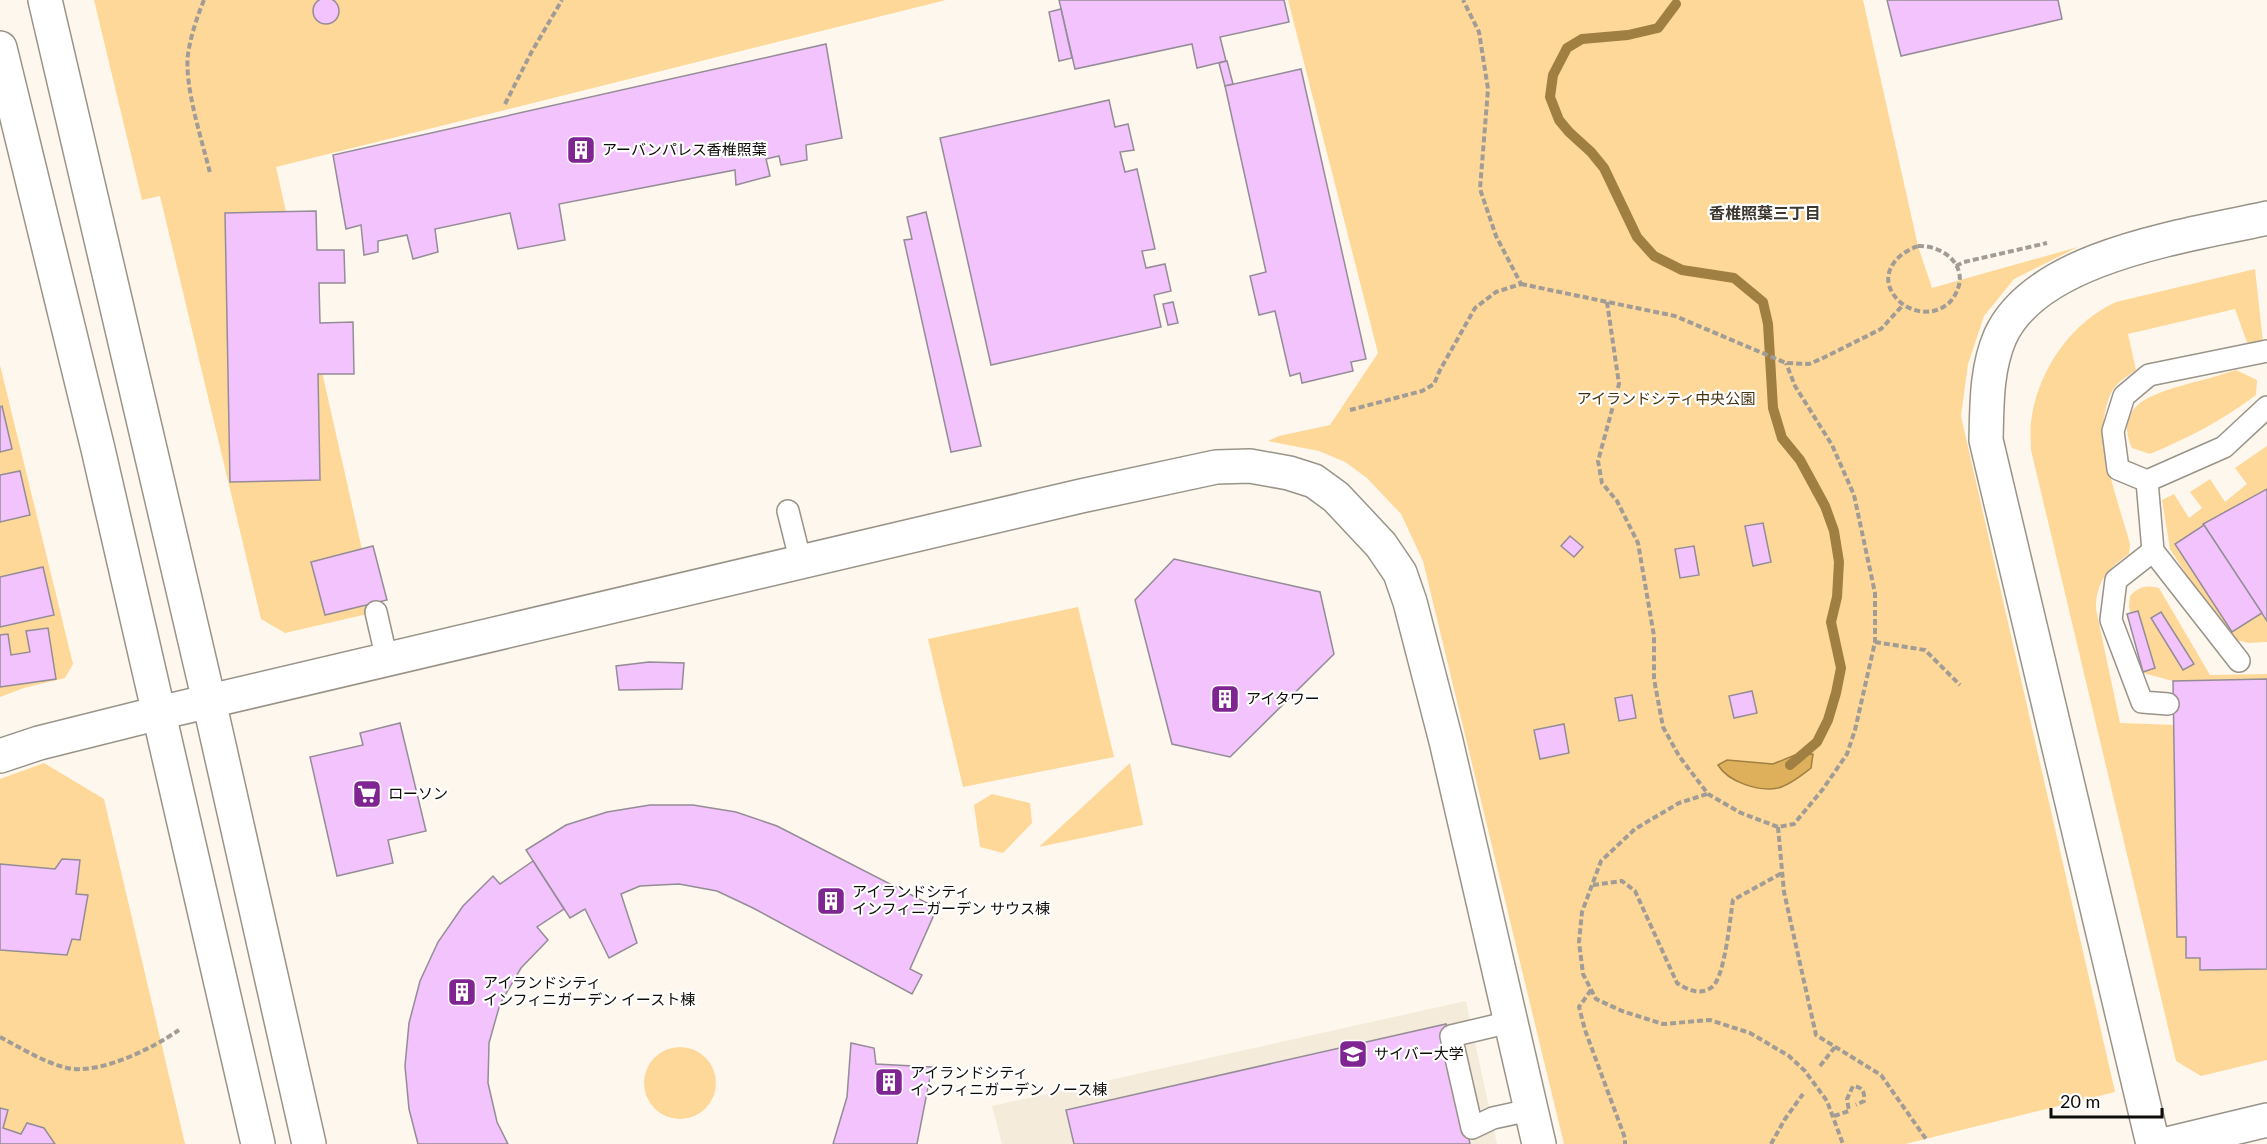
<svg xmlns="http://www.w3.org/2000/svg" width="2267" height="1144" font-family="Lato,'Noto Sans JP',sans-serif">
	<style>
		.built { fill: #f5ebda }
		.green { fill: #fed899 }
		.water { fill: #dfb05b; stroke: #a07f42; stroke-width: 1.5 }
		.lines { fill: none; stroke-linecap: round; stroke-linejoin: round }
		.stream { stroke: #a07f42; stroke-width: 10 }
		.building { fill: #f2c3fd; stroke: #948c96; stroke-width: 1.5 }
		.lane-casing { stroke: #999389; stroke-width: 24 }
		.street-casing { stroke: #999389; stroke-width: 36 }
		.secondary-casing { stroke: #999389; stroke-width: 36 }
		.path { stroke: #a19c95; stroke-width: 4; stroke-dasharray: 6 3; stroke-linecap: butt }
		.lane { stroke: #fff; stroke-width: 21 }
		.street { stroke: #fff; stroke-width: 33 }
		.secondary { stroke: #fff; stroke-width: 33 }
		.labels { text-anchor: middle; stroke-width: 4.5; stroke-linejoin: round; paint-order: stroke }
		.poi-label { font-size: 15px; fill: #0e0c09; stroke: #fff; text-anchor: start }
		.park-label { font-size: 15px; fill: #45320c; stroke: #fff }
		.neighbourhood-label { font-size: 16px; font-weight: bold; fill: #3e3930; stroke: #fff }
	</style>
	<rect width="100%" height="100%" fill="#fef7ed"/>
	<!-- built -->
	<polygon class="built" points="1466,1001 1497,1144 1002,1144 992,1106"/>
	<!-- green -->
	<g class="green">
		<polygon points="94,0 946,0 276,167 376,612 285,633 261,619 160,196 142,200"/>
		<polygon points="1288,0 1863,0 1918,246 1932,288 2078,247 2014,279 1984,316 1968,364 1961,416 2115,1092 1905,1144 1564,1144 1423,561 1401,514 1367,478 1345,462 1319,451 1268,441 1279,436 1330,425 1378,353"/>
		<path d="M2255 269 2263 342 2248 345 2235 309 2128 334 2136 370C2129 375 2119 381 2114 388 2088 428 2119 502 2130 544L2129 554C2107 569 2096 582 2096 609L2120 723 2174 725 2173 681 2143 673 2129 606 2130 596C2140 586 2145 585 2159 588L2210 675 2267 674V1060L2201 1076 2176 1061 2031 450C2031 441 2030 431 2031 422 2037 372 2070 323 2116 302Z"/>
		<polygon points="0,365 73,664 65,678 24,688 0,697"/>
		<path d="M2236 370 2257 380 2256 395C2223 420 2188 438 2150 454L2132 448C2113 404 2154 394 2187 384 2204 380 2220 375 2236 370Z"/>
		<polygon points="2267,446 2267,642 2249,643 2227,638 2170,549 2162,500 2174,494 2189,518 2202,508 2190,492 2210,479 2225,502 2247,484 2235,468"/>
		<polygon points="1078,607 1114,757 963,787 928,639"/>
		<polygon points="44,763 104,799 185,1144 0,1144 0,779"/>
		<polygon points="1130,763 1143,825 1039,847"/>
		<polygon points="992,794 1030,803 1032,823 1003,853 980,847 974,805"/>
		<circle cx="680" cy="1083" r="36"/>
	</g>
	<!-- water -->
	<path class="water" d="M1813 754 1811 768C1802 775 1790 785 1778 788 1759 792 1728 782 1718 765L1727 760 1773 764 1795 755Z"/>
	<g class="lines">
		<!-- stream -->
		<polyline class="stream" points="1676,4 1658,28 1628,35 1582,39 1567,48 1553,75 1550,97 1559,120 1569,132 1591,152 1604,168 1637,237 1654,256 1682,270 1734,278 1763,302 1768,324 1773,408 1782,438 1800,460 1825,506 1834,531 1839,562 1837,597 1831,622 1841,668 1836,693 1828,720 1817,742 1790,765"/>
	</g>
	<!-- building -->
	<g class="building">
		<circle cx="326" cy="11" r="13"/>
		<polygon points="1059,0 1284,0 1289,22 1220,37 1226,61 1197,68 1192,44 1075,69"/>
		<polygon points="1887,0 2058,0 2062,19 1901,56"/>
		<polygon points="1061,9 1072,58 1059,61 1049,12"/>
		<polygon points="826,44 842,138 806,145 807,160 781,165 779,156 766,159 770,176 736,185 735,170 559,204 565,240 518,249 510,213 435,229 438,252 413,259 407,235 378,241 378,252 364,255 361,225 346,229 333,155"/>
		<polygon points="1227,61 1233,84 1225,86 1219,63"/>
		<polygon points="1301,69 1366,359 1351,362 1353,371 1302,383 1300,373 1290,376 1275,311 1259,315 1250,276 1266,272 1225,86"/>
		<polygon points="1109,100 1115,127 1128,124 1134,150 1120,152 1125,172 1137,169 1155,249 1142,251 1146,268 1165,264 1171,291 1154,295 1161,327 991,365 940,138"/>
		<polygon points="316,211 317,250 344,250 345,283 319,283 320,323 353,322 354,374 318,374 320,480 230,482 225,213"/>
		<polygon points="926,212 981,446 951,452 904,240 912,239 907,217"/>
		<polygon points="1173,302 1178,323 1168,325 1163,304"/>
		<polygon points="2,406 12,449 0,452 0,407"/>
		<polygon points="20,471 30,515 0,522 0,475"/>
		<polygon points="2267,489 2267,621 2203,524"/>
		<polygon points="1763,523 1771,562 1753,566 1745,526"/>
		<polygon points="2204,525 2262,613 2232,632 2175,544"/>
		<polygon points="1570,536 1583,547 1574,557 1561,546"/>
		<polygon points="373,546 387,600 325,615 311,562"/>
		<polygon points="1694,546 1699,575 1680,578 1675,549"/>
		<polygon points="1174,559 1320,592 1334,654 1230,757 1172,744 1135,600"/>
		<polygon points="43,567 54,615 0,627 0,577"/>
		<polygon points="2138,611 2155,668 2143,672 2127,614"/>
		<polygon points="2161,612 2194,664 2183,670 2151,618"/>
		<polygon points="48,628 56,679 0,687 0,635 8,634 11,655 30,652 26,631"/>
		<polygon points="649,662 684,663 682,689 619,690 616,666"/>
		<polygon points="2267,679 2267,969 2200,970 2200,958 2186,958 2186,937 2177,937 2173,681"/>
		<polygon points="1752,691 1757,713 1734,718 1729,696"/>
		<polygon points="1632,695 1636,718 1619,721 1615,698"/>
		<polygon points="400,723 426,831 388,840 393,863 337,876 310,757 363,745 360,733"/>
		<polygon points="1564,724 1569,753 1540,759 1534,730"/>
		<polygon points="650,805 693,805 736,812 777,826 937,908 910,969 922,975 912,994 753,908 717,891 679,884 640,886 621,894 637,943 609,958 585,909 570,918 526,850 566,825 607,812"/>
		<polygon points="62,859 80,860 76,894 88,895 80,940 72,939 67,955 0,950 0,864 55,869"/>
		<polygon points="533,861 564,909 537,927 548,940 521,968 500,1004 489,1043 488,1083 497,1122 508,1144 418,1144 409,1109 405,1066 409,1023 420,981 438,942 463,906 493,876 500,884"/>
		<polygon points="1446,1024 1470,1144 1074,1144 1066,1110"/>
		<polygon points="851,1043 874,1048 876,1064 932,1067 917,1144 833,1144 847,1097"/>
		<polygon points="0,1108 8,1110 3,1128 21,1134 27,1123 44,1128 55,1144 0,1144"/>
	</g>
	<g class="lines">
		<!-- lane casing -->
		<g class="lane-casing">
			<g id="lane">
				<polyline points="2267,351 2149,375 2124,396 2113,431 2118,469 2147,481 2224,447 2267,407"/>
				<polyline points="2147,481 2153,551 2239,661"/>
				<polyline points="788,511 801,563"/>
				<polyline points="2153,551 2116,580 2111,620 2142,702 2168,704"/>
				<polyline points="376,612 387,660"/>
				<polyline points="1510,1022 1451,1036 1472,1128 1493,1118 1530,1110"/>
			</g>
		</g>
		<!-- street casing -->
		<g class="street-casing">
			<polyline id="street" points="0,756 39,743 159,713"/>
		</g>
		<!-- secondary casing -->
		<g class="secondary-casing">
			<g id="secondary">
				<polyline points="45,0 209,701 309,1144"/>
				<polyline points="0,48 98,449 258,1144"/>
				<polyline points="159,713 1081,496 1216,467 1250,466 1289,473 1314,481 1336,497 1381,545 1400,573 1410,602 1446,741 1539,1144"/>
				<path d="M2153 1144 1986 440C1987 405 1986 370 2000 337 2037 255 2188 236 2267 218"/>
				<polyline points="2167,1144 2267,1120"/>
			</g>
		</g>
		<!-- path -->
		<g class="path">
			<path d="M204 0C197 17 191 35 188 54 184 86 202 140 210 173"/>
			<polyline points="505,104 531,53 562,0"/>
			<path d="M1918 246C1943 245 1970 266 1956 293 1946 315 1917 317 1900 302 1876 280 1892 255 1918 246Z"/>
			<polyline points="1956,266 1964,262 2047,243"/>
			<polyline points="1521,284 1675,316 1786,363 1809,364 1821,359 1881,329 1903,305"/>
			<polyline points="1607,302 1619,384 1598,461 1602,483 1617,501 1638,543 1654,636 1654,679 1663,727 1679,756 1708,794 1741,813 1778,827 1794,824 1823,789 1847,754 1855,730 1875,642 1875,593 1854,495 1832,445 1795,386 1786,363"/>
			<polyline points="1350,410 1422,391 1434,384 1440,370 1475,308 1496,292 1521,284 1496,236 1480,189 1488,89 1479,32 1463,0"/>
			<polyline points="1875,642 1925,650 1960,685"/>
			<polyline points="1707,794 1679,803 1635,829 1601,861 1582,912 1579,942 1583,974 1596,999 1622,1011 1663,1024 1710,1020 1750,1033 1789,1056 1805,1071 1827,1101 1843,1144"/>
			<polyline points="1778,827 1784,892 1816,1035 1881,1075 1926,1139"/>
			<path d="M1593 885 1622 881 1635 891 1677 983C1688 990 1701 996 1712 987 1725 977 1730 918 1733 900L1782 873"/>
			<polyline points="1591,990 1579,1007 1585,1030 1625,1138 1625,1144"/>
			<path d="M0 1037C21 1048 43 1062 67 1068 100 1075 153 1048 179 1030"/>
			<polyline points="1820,1066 1835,1047"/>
			<path d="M1834 1116 1849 1111 1847 1099 1853 1086C1862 1087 1865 1091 1864 1101L1856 1105"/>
			<polyline points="1771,1144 1785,1119 1803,1094"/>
		</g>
		<!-- lane -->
		<use href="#lane" class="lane"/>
		<!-- street -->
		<use href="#street" class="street"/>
		<!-- secondary -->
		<use href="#secondary" class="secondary"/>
	</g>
	<!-- icons -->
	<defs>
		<g id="building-square" transform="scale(1.5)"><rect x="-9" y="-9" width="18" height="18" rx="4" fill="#7f2592" stroke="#fff"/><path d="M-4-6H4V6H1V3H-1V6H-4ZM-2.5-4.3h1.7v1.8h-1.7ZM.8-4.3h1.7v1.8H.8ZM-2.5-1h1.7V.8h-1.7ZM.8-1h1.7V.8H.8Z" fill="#fff"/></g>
		<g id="supermarket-square" transform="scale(1.5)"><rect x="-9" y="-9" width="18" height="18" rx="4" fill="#7f2592" stroke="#fff"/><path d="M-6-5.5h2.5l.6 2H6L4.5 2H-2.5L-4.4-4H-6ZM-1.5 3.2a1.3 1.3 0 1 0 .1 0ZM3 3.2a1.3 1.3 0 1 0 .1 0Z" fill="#fff"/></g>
		<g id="university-square" transform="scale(1.5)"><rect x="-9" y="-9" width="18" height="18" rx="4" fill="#7f2592" stroke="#fff"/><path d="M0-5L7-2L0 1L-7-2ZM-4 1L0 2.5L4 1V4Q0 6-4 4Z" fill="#fff"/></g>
	</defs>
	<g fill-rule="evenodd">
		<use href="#building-square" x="581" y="150"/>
		<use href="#building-square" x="1225" y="699"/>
		<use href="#supermarket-square" x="367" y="794"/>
		<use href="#building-square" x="831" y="901"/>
		<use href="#building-square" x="462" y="992"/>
		<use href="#university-square" x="1353" y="1054"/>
		<use href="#building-square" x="889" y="1082"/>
	</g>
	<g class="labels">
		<!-- poi labels -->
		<g class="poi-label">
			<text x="602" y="155">アーバンパレス香椎照葉</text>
			<text x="1246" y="704">アイタワー</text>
			<text x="388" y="799">ローソン</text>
			<text x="852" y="897">アイランドシティ<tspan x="852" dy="17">インフィニガーデン サウス棟</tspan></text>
			<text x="483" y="988">アイランドシティ<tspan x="483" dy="17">インフィニガーデン イースト棟</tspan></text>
			<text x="1374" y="1059">サイバー大学</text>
			<text x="910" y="1078">アイランドシティ<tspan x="910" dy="17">インフィニガーデン ノース棟</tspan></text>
		</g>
		<!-- park labels -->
		<g class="park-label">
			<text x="1666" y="404">アイランドシティ中央公園</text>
		</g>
		<!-- neighbourhood labels -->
		<g class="neighbourhood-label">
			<text x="1765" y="219">香椎照葉三丁目</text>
		</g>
	</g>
	<!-- scale -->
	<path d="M2051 1108v9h111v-9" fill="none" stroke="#0e0c09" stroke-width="3"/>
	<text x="2060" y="1108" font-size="18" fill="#0e0c09" stroke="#ffffff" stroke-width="4.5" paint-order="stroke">20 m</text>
</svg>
